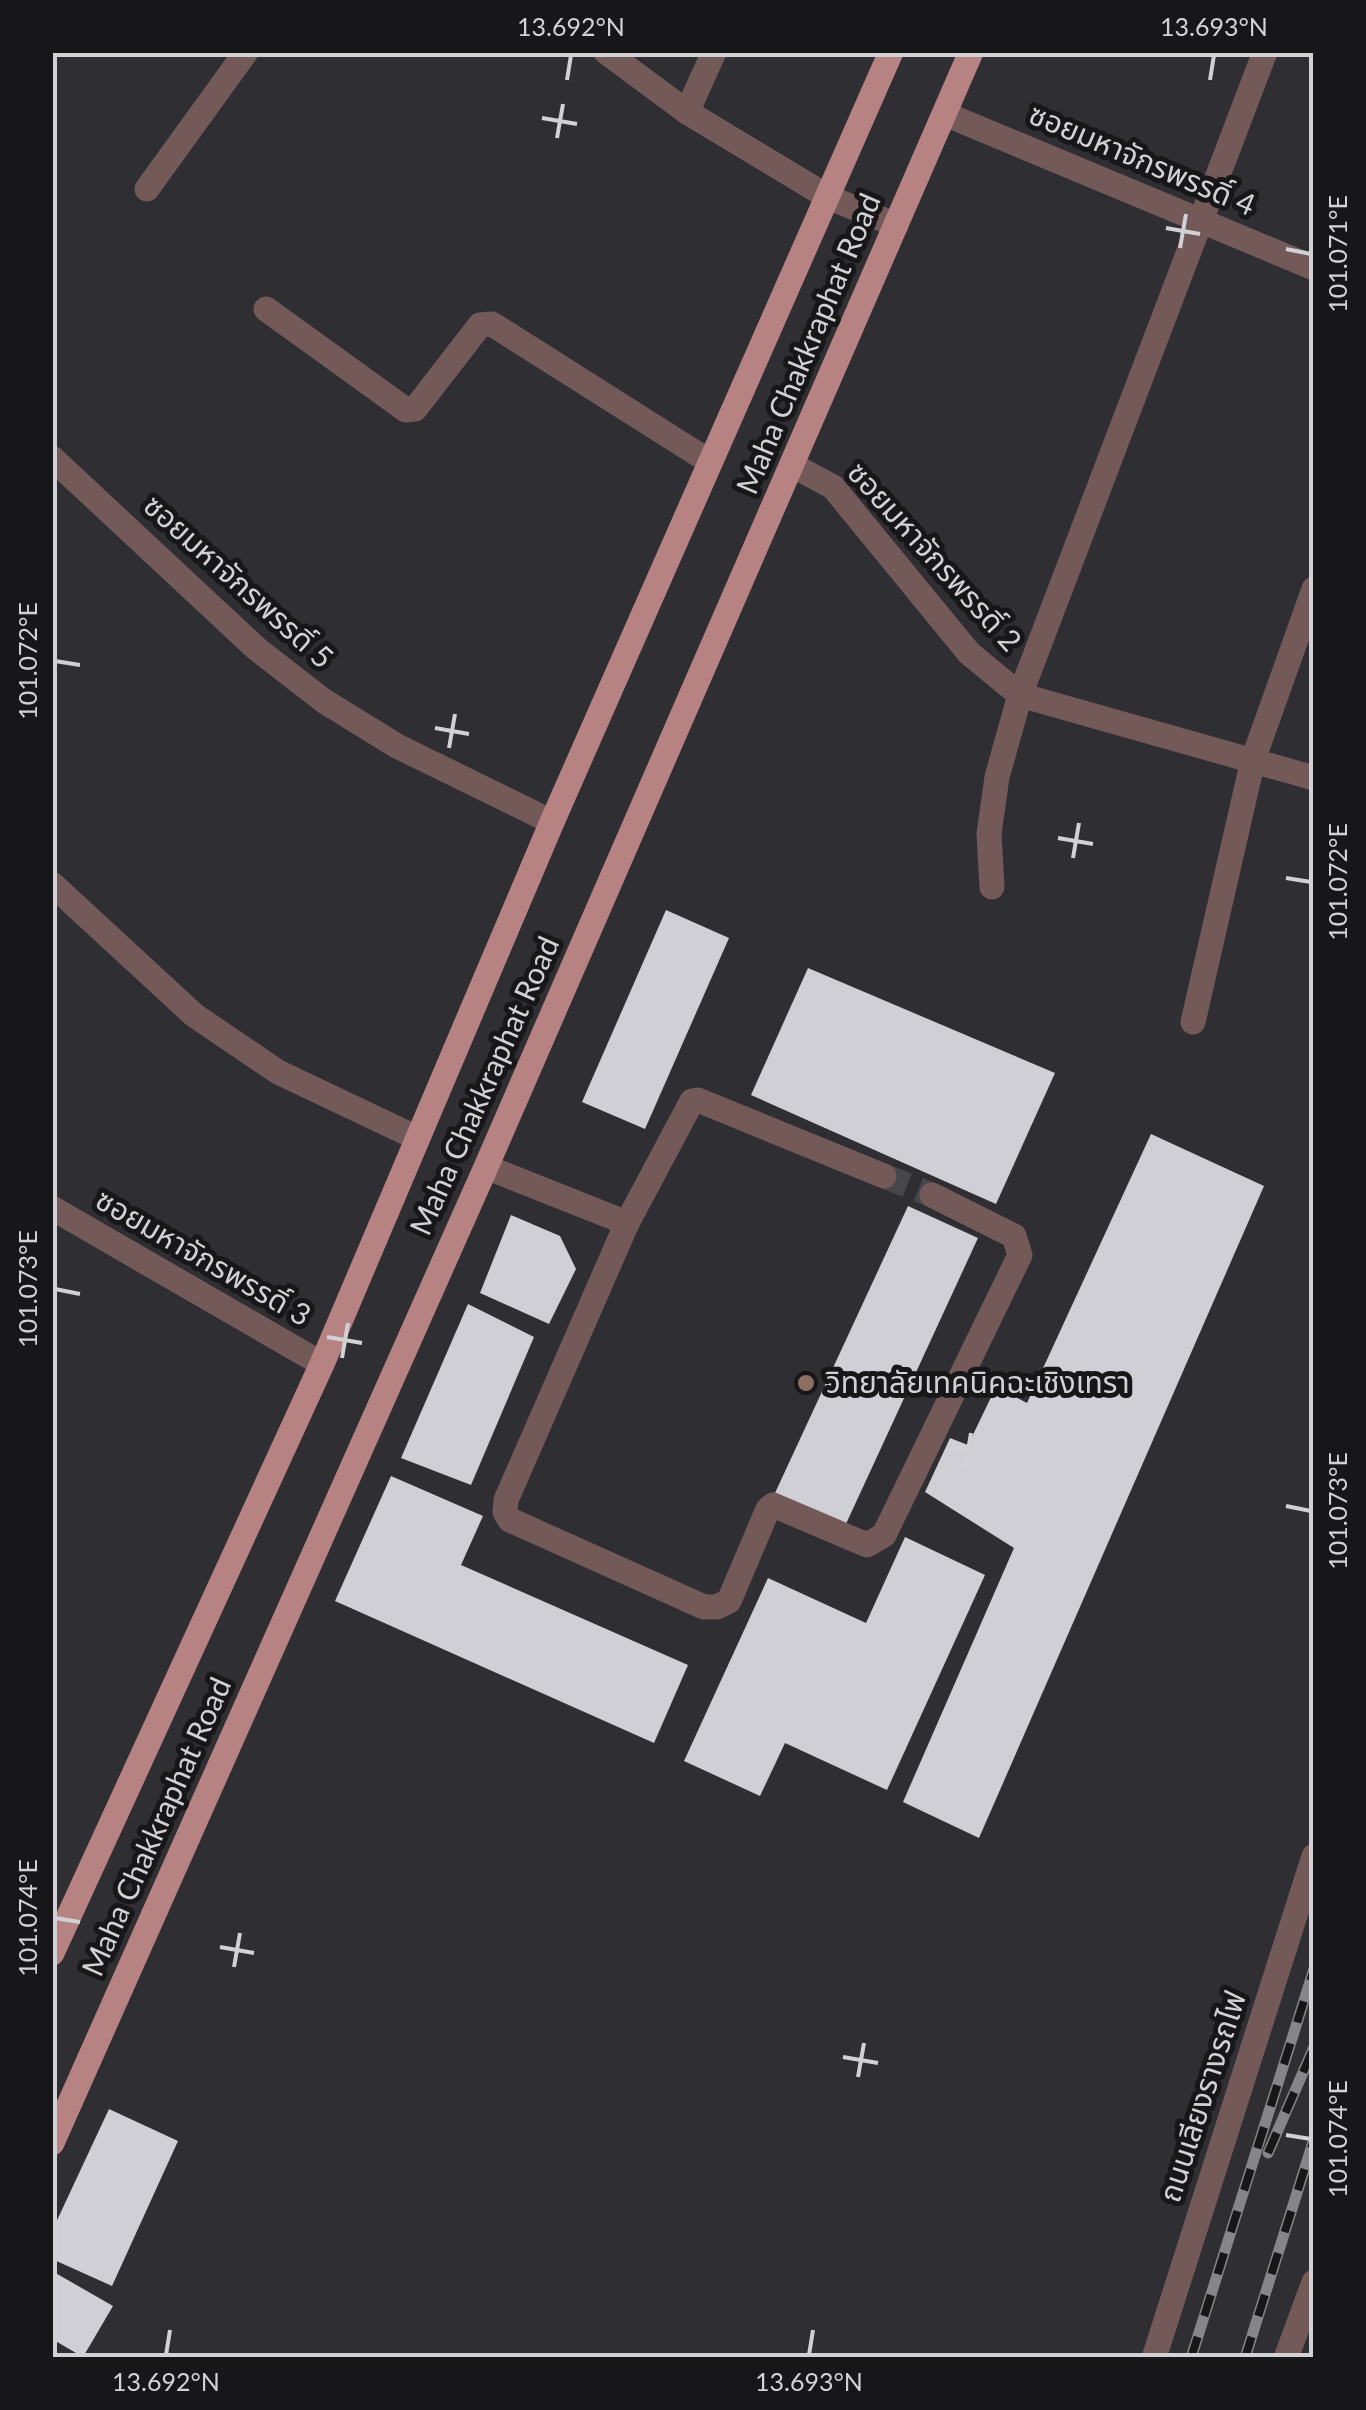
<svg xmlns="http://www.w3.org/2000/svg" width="1366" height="2410" font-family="Lato,'Noto Sans Thai',sans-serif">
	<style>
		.building { fill: #d1cfd6 }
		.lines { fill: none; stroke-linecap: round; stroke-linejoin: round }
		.minor-tunnel { stroke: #47464b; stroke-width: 25; stroke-dasharray: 25 12; stroke-linecap: butt }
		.minor { stroke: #745959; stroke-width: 25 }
		.major { stroke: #b78282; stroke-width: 25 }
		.rail-casing { stroke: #868589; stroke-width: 11 }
		.rail { stroke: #171719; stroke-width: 8; stroke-dasharray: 22; stroke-linecap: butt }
		.ticks { fill: none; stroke: #d2d1d5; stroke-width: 4 }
		.education-dot { fill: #8d6e63; stroke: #171719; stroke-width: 4 }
		.labels { text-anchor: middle; stroke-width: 10; stroke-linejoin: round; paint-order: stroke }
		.street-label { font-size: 30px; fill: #d2d1d5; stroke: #171719 }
		.poi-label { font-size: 30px; fill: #d2d1d5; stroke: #171719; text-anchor: start }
		.neatline { fill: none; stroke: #d2d1d5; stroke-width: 4 }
		.ticks-label { font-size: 25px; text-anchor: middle; fill: #d2d1d5 }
	</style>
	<rect width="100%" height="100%" fill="#2f2e33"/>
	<!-- building -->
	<g class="building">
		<polygon points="666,910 729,938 645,1129 582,1102"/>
		<polygon points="808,968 1055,1073 996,1204 751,1095"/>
		<polygon points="1151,1134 1264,1186 979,1838 903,1802 1014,1548 925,1492 950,1438 968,1445 996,1387 1027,1403"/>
		<polygon points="908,1206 978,1238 845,1526 775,1493"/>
		<polygon points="511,1215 560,1236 576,1269 549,1324 480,1293"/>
		<polygon points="468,1304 534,1337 471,1485 401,1458"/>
		<polygon points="391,1476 483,1516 461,1565 688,1665 654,1743 335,1601"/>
		<polygon points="905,1537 985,1575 887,1790 785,1743 760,1796 684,1761 768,1578 866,1623"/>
		<polygon points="109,2109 178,2141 112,2286 52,2259 52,2231"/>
		<polygon points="52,2271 113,2306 83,2357 52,2339"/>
	</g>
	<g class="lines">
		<!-- minor-tunnel -->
		<polyline class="minor-tunnel" points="884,1176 932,1195"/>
		<!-- minor -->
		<g class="minor">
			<polyline points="606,52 687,112 828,197 896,225"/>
			<polyline points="687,112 714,52"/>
			<polyline points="945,114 1314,268"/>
			<polyline points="147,189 246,52"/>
			<polyline points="266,309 406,410 415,409 480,325 492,324 710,462"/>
			<polyline points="52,458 257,649 324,701 397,746 552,822"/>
			<polyline points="792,465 833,487 969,653 1020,695 1314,778"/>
			<polyline points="52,884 194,1015 278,1072 417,1138"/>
			<polyline points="992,887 989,834 997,777 1020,695 1265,52"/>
			<polyline points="1193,1022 1253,760 1314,589"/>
			<polyline points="486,1167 627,1223"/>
			<polyline points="884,1176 698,1100 692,1101 627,1223 506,1500 505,1512 510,1520 704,1607 717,1607 729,1601 768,1509 773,1505 867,1545 884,1535 1020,1255 1014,1236 932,1195"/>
			<polyline points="52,1208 322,1364"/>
			<polyline points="1154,2358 1314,1856"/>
			<polyline points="1286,2358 1314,2282"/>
		</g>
		<!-- major -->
		<g class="major">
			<polyline points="52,1953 322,1364 552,822 891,52"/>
			<polyline points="52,2143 486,1167 971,52"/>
		</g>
		<!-- rail casing -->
		<g class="rail-casing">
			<g id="rail">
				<polyline points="1268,2153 1314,2047"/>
				<polyline points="1191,2358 1314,1969"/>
				<polyline points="1245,2358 1314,2139"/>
			</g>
		</g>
		<!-- rail -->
		<use href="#rail" class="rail"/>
	</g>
	<!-- ticks -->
	<path class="ticks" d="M567 80 571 55M1210 80 1214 55M542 118 577 124M557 138 563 104M1166 228 1200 234M1180 248 1186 214M1286 249 1311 254M55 661 80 665M435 728 469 734M449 748 455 714M1058 838 1093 844M1073 858 1079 823M1286 878 1311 882M55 1289 80 1294M327 1337 362 1343M342 1358 348 1323M951 1447 985 1453M965 1468 971 1433M1286 1506 1311 1511M55 1918 80 1922M220 1947 254 1953M234 1967 240 1933M843 2057 878 2063M858 2077 864 2043M1286 2135 1311 2139M166 2355 170 2330M809 2355 813 2330"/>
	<!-- markers -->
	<circle class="education-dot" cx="806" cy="1383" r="10"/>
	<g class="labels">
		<!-- street labels -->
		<g class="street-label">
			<text transform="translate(1142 160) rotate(23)" y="10">ซอยมหาจักรพรรดิ์ 4</text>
			<text transform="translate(809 344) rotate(-67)" y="10">Maha Chakkraphat Road</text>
			<text transform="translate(934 557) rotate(48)" y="10">ซอยมหาจักรพรรดิ์ 2</text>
			<text transform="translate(238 582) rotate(42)" y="10">ซอยมหาจักรพรรดิ์ 5</text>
			<text transform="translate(485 1086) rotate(-66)" y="10">Maha Chakkraphat Road</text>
			<text transform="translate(203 1258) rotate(30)" y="10">ซอยมหาจักรพรรดิ์ 3</text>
			<text transform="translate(157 1827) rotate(-66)" y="10">Maha Chakkraphat Road</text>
			<text transform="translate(1203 2097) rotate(-72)" y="10">ถนนเลียงรางรถไฟ</text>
		</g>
		<!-- poi labels -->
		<g class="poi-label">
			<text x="826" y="1393">วิทยาลัยเทคนิคฉะเชิงเทรา</text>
		</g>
	</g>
	<!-- border -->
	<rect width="1366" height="2410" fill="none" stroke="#171719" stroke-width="110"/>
	<rect x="55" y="55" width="1256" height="2300" class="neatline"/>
	<g class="ticks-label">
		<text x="571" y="36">13.692°N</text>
		<text x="1214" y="36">13.693°N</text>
		<text transform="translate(1338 254) rotate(-90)" y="9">101.071°E</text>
		<text transform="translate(28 661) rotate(-90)" y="9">101.072°E</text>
		<text transform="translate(1338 882) rotate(-90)" y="9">101.072°E</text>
		<text transform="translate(28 1289) rotate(-90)" y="9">101.073°E</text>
		<text transform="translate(1338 1511) rotate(-90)" y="9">101.073°E</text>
		<text transform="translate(28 1918) rotate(-90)" y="9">101.074°E</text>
		<text transform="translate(1338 2139) rotate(-90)" y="9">101.074°E</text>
		<text x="166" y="2391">13.692°N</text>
		<text x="809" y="2391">13.693°N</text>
	</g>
</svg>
